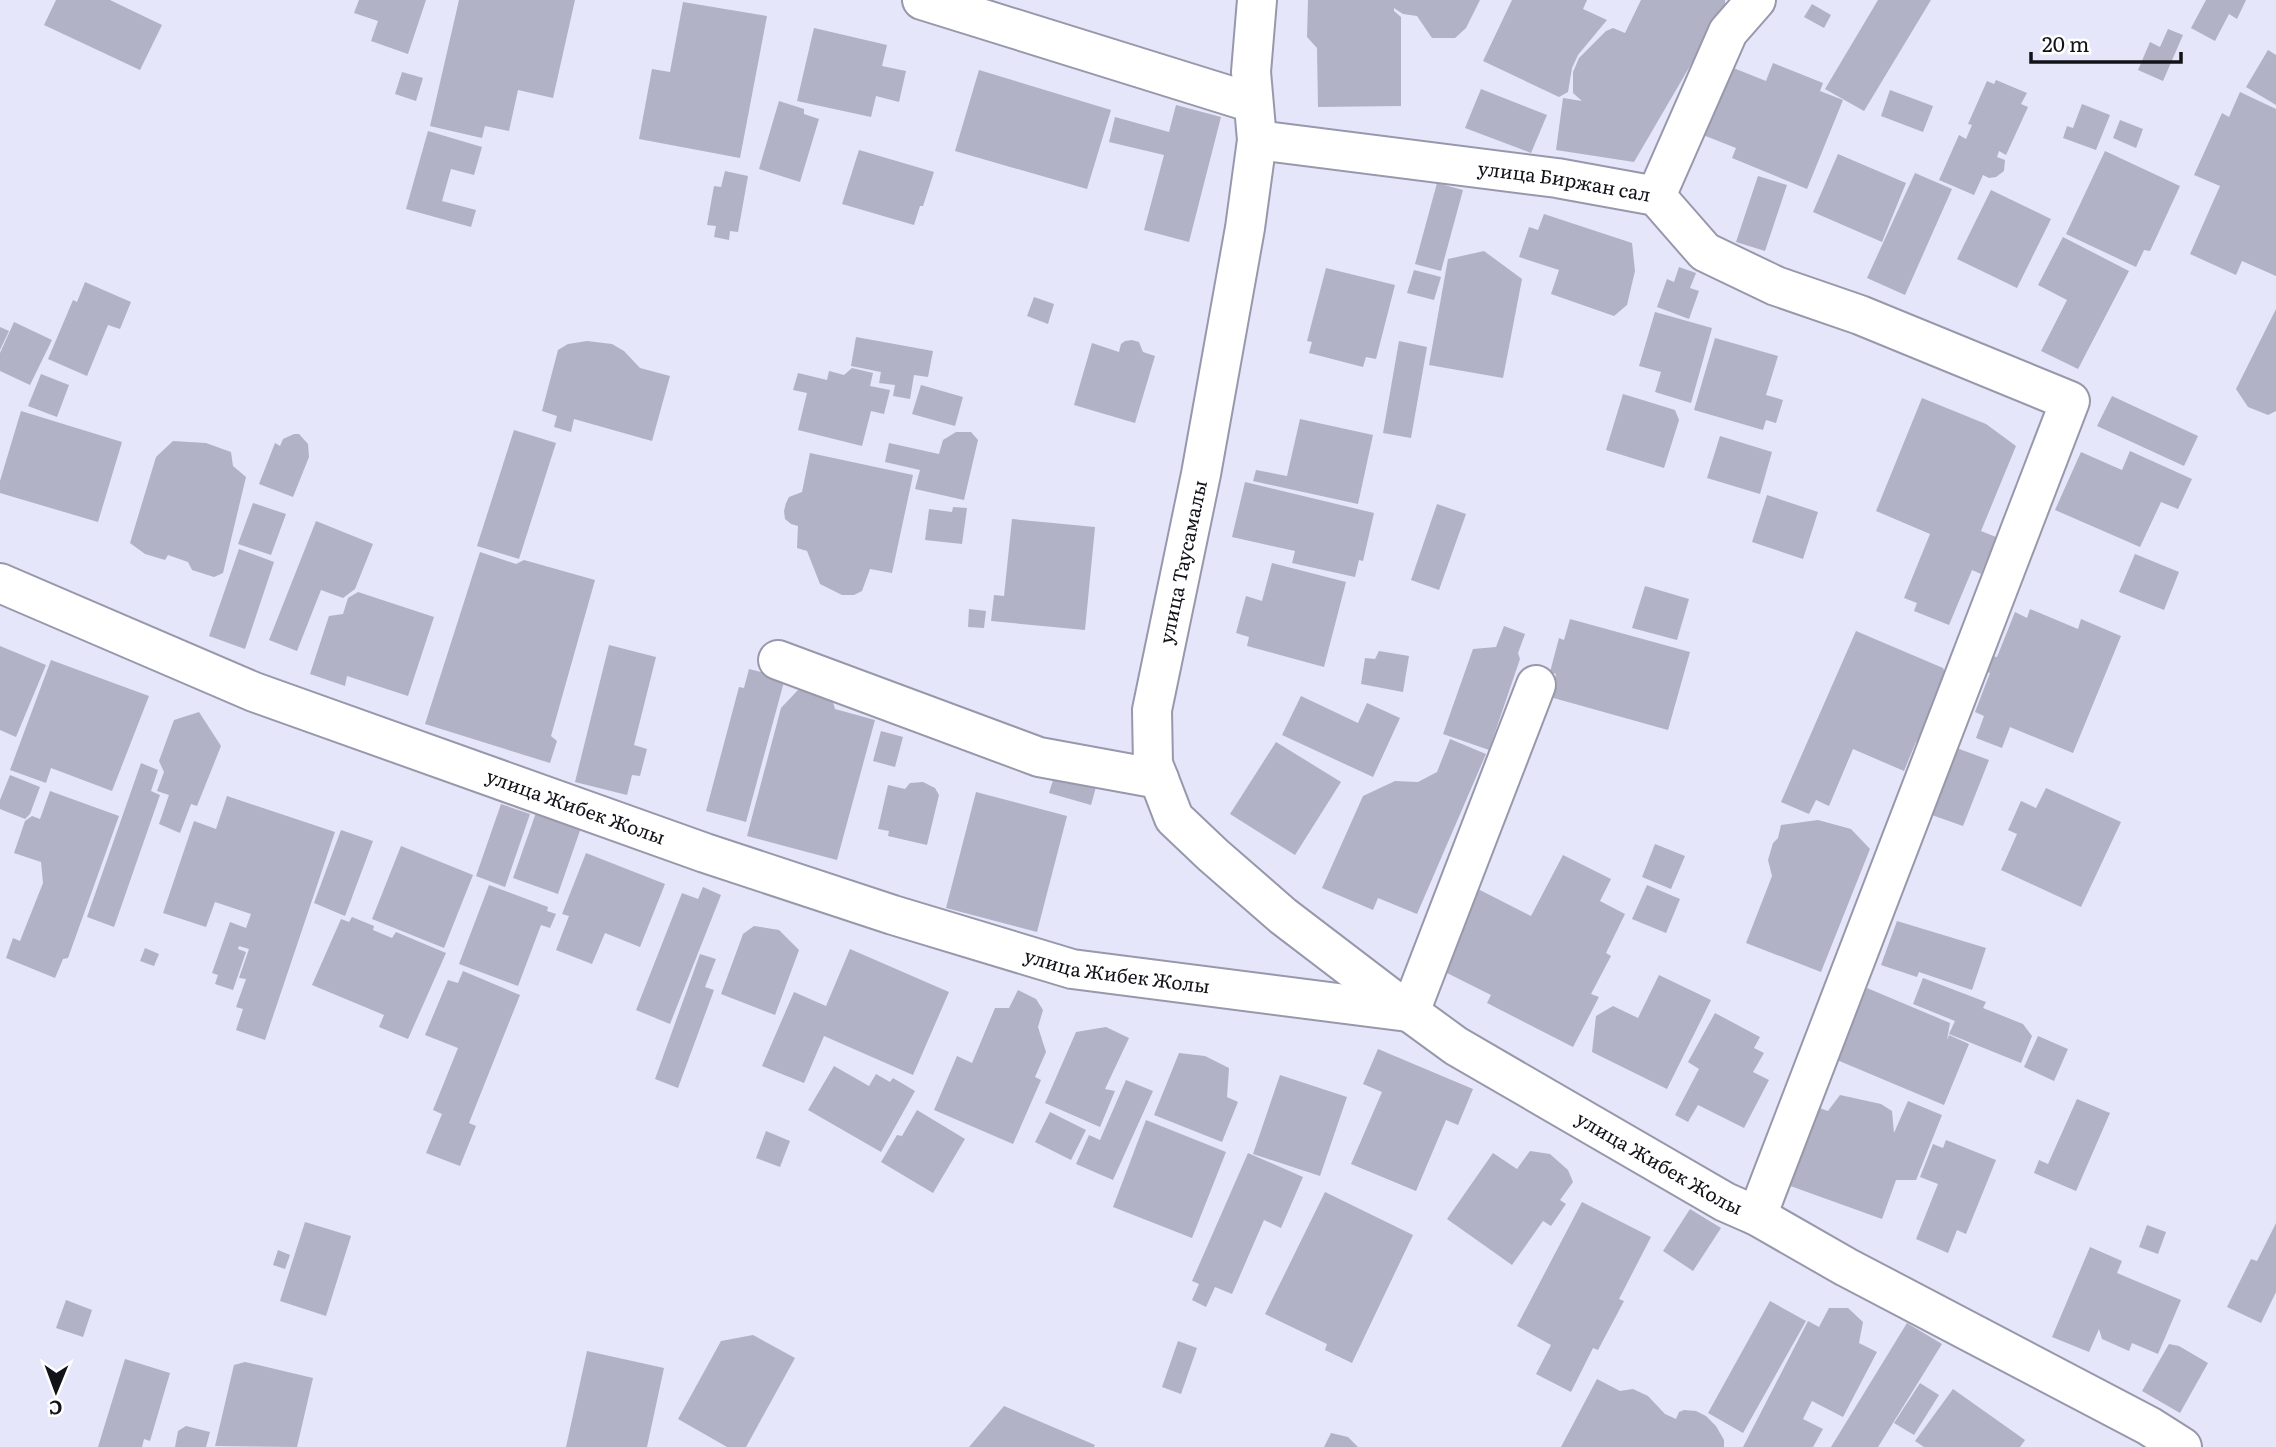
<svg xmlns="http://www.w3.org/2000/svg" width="2276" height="1447" font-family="Literata,serif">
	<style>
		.building { fill: #b1b2c5 }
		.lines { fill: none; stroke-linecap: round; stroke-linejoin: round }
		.minor-casing { stroke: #9798ab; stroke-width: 42 }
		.minor { stroke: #fff; stroke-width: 38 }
		.labels { text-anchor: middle; stroke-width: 6; stroke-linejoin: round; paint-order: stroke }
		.street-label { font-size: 19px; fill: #121319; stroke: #fff }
	</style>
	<rect width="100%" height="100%" fill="#e5e6fa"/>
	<!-- building -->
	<g class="building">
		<polygon points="56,0 110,0 162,25 140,70 44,25"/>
		<polygon points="359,0 426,0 408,54 371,41 378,21 354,13"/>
		<polygon points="459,0 575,0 553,98 518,90 509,131 485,126 482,138 430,126"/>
		<polygon points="1308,0 1480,0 1466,28 1455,38 1432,38 1417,16 1403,14 1394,8 1394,11 1401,17 1401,106 1318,107 1317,48 1307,37"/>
		<polygon points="1512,0 1587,0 1583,9 1607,20 1578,55 1572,68 1568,92 1559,97 1483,61"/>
		<polygon points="1641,0 1725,0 1725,6 1634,162 1556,150 1563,98 1582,101 1573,93 1573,72 1579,58 1606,31 1613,28 1625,33"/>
		<polygon points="1878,0 1931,0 1864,111 1825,89"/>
		<polygon points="2206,0 2246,0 2237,19 2229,14 2215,41 2191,28"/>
		<polygon points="683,2 767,16 740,158 639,139 652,69 670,72"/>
		<polygon points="1812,4 1831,15 1824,28 1804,17"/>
		<polygon points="814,28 887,45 882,66 906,71 899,102 876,96 871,117 797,101"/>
		<polygon points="2168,29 2183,35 2163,81 2138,70 2150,42 2160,47"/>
		<polygon points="2268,50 2276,55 2276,105 2246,87"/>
		<polygon points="1773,63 1823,83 1820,91 1843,100 1807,189 1732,158 1736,148 1703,135 1731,67 1766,81"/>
		<polygon points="979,70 1111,110 1087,189 955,151"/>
		<polygon points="402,72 423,78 416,101 395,94"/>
		<polygon points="1996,80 2027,93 2021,104 2028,107 2006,155 1999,151 1997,157 2005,160 2004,171 1996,177 1989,178 1983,175 1974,195 1939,180 1959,135 1966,139 1972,125 1968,124 1987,81 1994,84"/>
		<polygon points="1481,89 1547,115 1531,153 1465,128"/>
		<polygon points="1890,90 1933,106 1923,132 1881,116"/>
		<polygon points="2240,92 2276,109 2276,276 2242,261 2236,275 2190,254 2220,186 2194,175 2222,113 2229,117"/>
		<polygon points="779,101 804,109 804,114 819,119 800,182 759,169"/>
		<polygon points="2082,104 2110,115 2096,150 2063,138 2067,126 2073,128"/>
		<polygon points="1176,105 1221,117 1189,242 1144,230 1164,155 1109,142 1115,117 1169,132"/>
		<polygon points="2120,120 2143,129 2136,148 2113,138"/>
		<polygon points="428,131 482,147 474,175 451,169 442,201 476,210 471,227 406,209"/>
		<polygon points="859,150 934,172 923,206 920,206 914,225 842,204"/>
		<polygon points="2105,151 2180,186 2150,251 2144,250 2136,267 2066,234"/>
		<polygon points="1838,154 1906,183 1882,242 1813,212"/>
		<polygon points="725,171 748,176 738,232 730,231 729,240 714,237 716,226 707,225 714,186 721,187"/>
		<polygon points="1915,173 1952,189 1905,295 1867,278"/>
		<polygon points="1758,176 1787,185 1765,251 1736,242"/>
		<polygon points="1437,183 1463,190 1441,271 1415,264"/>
		<polygon points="1991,190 2051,219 2017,288 1957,259"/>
		<polygon points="1544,214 1632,243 1635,271 1627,305 1614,316 1551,294 1559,270 1519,257 1529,227 1538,230"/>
		<polygon points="2063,237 2129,271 2078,369 2041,351 2067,300 2038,285"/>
		<polygon points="1484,251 1522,279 1503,378 1429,365 1448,259"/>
		<polygon points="1679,267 1696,273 1690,288 1699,291 1689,319 1657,307 1667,279 1674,282"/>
		<polygon points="1326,268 1395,285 1376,359 1366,357 1363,367 1309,353 1312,342 1307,341"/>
		<polygon points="1414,270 1441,277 1434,300 1407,293"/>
		<polygon points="85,282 131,302 120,329 108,325 87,376 48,359 73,300 77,302"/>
		<polygon points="1034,297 1054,304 1048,324 1027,316"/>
		<polygon points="2276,309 2276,411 2268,415 2248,407 2236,389"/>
		<polygon points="1655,312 1712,328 1691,403 1655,392 1661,372 1639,366"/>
		<polygon points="14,322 52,340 30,385 0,371 0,353"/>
		<polygon points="0,327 9,331 0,350"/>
		<polygon points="856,337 933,351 928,377 914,375 910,399 893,396 895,385 879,383 881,372 851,366"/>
		<polygon points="1715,338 1778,356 1766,395 1783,400 1776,423 1766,420 1763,430 1694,410"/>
		<polygon points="1132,340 1139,342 1143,352 1155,356 1135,423 1074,405 1092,343 1119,352 1121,344 1125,341"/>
		<polygon points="587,341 612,344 624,351 640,368 670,376 652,441 574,419 571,432 554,427 557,416 542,411 558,350 568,344"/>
		<polygon points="1399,341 1427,347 1411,438 1383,433"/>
		<polygon points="852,368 873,373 870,386 890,390 884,414 871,411 862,446 798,430 807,393 793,390 798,373 827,380 829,371 844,375"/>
		<polygon points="41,374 69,385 57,417 28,406"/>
		<polygon points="921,385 963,397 955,426 912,414"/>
		<polygon points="1623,394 1675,410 1679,420 1664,468 1606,450"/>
		<polygon points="2112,396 2198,436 2184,466 2097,426"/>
		<polygon points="1922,398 1986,424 2016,446 1981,531 1996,537 1981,574 1972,570 1949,625 1914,611 1917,603 1904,598 1930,534 1876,511"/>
		<polygon points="21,411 122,442 98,522 0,493 0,481"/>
		<polygon points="1300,419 1373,435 1358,504 1253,481 1256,470 1287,476"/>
		<polygon points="514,430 556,443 519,559 477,546"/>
		<polygon points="956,432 971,432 978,440 964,500 915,489 920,470 885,462 889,443 939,454 943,440"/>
		<polygon points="294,434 299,434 308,444 309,457 293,497 259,484 275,443 280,446 283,439"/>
		<polygon points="1720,436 1772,452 1760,494 1707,478"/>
		<polygon points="173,441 206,443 231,452 233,466 246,477 223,573 214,577 192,570 188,562 168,555 165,560 145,554 130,543 156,457"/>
		<polygon points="2130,451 2192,479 2178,509 2161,502 2140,547 2055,510 2081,452 2122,470"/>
		<polygon points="810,453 913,475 892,573 870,569 862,591 854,595 842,595 820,584 807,551 797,548 798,526 791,524 785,519 784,511 786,503 789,497 802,492"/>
		<polygon points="1245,482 1374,513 1363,561 1359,560 1355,577 1292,563 1295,551 1232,537"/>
		<polygon points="1767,495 1818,512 1803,559 1752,542"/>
		<polygon points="253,503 286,514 271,555 238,544"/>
		<polygon points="1437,504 1466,514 1439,590 1411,580"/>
		<polygon points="953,507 967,508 962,544 925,540 929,509 952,512"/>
		<polygon points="1012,519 1095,527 1085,630 991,621 994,595 1004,596"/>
		<polygon points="316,521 373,544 355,589 343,598 321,590 297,651 269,640"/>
		<polygon points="239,549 274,562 245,649 209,636"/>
		<polygon points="480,552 516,564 524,560 595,580 551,736 557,741 550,763 425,724"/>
		<polygon points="2135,554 2179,572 2164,610 2119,592"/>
		<polygon points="1272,563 1346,582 1324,667 1247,646 1249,637 1236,633 1246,596 1262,601"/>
		<polygon points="1645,586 1689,599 1677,640 1632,628"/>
		<polygon points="358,592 434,617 408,696 347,676 345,686 310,674 329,616 343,614 348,598"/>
		<polygon points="969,609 986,611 984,628 968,627"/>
		<polygon points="2030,609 2078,629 2081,619 2121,636 2073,753 2010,727 2002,748 1976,738 1984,716 1975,712 1990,673 1985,671 1992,656 1997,657 2015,612 2027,618"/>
		<polygon points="1570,619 1690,652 1668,730 1550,697 1556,674 1550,672 1559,638 1564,640"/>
		<polygon points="1504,626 1525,634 1518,653 1520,659 1489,750 1443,734 1473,649 1496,647"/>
		<polygon points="1856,631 1943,668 1947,677 1927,734 1916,742 1904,771 1853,749 1829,806 1816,800 1809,814 1781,802"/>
		<polygon points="609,645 656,657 634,745 647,749 640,776 632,775 627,795 575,782"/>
		<polygon points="0,646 46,665 16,737 0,730"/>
		<polygon points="1379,651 1409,656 1403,692 1361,684 1365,658 1375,659"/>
		<polygon points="51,660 149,696 112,791 51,768 46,783 10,770"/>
		<polygon points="749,669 785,678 746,822 706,811 739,687 744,688"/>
		<polygon points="798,690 826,696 833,702 835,709 875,720 837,860 747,836 781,708"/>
		<polygon points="1301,696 1358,723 1367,703 1400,718 1373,777 1282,735"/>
		<polygon points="199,712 221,746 197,806 191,804 180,833 159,824 169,795 157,791 164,772 159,761 174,720"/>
		<polygon points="881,731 903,737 895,767 873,761"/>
		<polygon points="1450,739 1486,754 1417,914 1378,898 1373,910 1322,888 1363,796 1395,781 1418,782 1437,772"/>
		<polygon points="1276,742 1341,782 1295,855 1230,814"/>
		<polygon points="1954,747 1989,760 1963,826 1929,814"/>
		<polygon points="141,763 158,770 151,791 160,795 114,927 87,917"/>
		<polygon points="1055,774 1096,787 1091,805 1049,793"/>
		<polygon points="10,775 40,787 30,814 25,819 0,809 0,800"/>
		<polygon points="923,782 935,788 939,795 927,845 888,836 889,831 878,829 888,785 905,789 910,783"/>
		<polygon points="2046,788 2121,822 2081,907 2001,870 2017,834 2008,830 2021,801 2036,808"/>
		<polygon points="50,791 119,816 68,958 63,959 55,978 6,958 13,938 20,941 43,883 41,862 14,853 25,821 32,816 40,819"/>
		<polygon points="976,792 1067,816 1037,932 946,908"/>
		<polygon points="227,796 335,832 265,1040 236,1030 243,1009 236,1007 246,979 239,978 249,949 239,946 238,949 246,952 233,990 215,984 218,975 212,973 230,922 246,928 251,914 215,902 206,927 163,913 194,821 216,829"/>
		<polygon points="501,804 530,814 505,887 476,876"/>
		<polygon points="538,807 583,822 558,894 513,878"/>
		<polygon points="1818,820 1851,829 1870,849 1821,972 1746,943 1772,876 1768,860 1773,843 1778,838 1781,825"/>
		<polygon points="341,830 373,841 345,916 314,903"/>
		<polygon points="1655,844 1685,856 1671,889 1642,877"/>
		<polygon points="401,846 473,875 444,948 372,919"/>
		<polygon points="586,853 665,884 640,947 605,933 592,964 556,950 569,916 562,914"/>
		<polygon points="1563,855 1611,879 1600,901 1625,914 1606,953 1611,956 1591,994 1599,997 1573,1047 1487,1003 1491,995 1433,966 1474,887 1531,916"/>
		<polygon points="489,885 548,907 547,911 556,914 550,928 541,925 518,986 459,964"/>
		<polygon points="1647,885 1680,899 1666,933 1632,919"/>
		<polygon points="703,887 721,895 670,1024 636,1010 682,893 698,899"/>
		<polygon points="352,917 374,926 373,930 392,938 396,932 446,953 408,1039 379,1027 384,1015 312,985 341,919 349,922"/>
		<polygon points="1897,921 1986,948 1972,990 1919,972 1917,977 1881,965"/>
		<polygon points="754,926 779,930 799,950 775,1015 721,994 743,934"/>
		<polygon points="145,948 159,954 154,966 140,961"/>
		<polygon points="850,949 949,992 913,1075 824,1036 804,1083 762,1066 794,992 826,1006"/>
		<polygon points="700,954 716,959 705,987 714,990 678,1088 655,1079"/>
		<polygon points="463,971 520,995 469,1123 476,1126 460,1166 426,1153 442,1114 433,1110 458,1048 425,1035 448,980 458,983"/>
		<polygon points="1659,975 1711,1000 1667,1089 1592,1052 1596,1016 1613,1006 1638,1018"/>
		<polygon points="1923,978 1986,1002 1983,1008 2023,1024 2032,1036 2021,1063 1949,1034 1955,1021 1913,1004"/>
		<polygon points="1867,988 1950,1023 1947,1040 1949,1035 1969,1044 1944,1105 1837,1060"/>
		<polygon points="1018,990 1036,999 1043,1010 1038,1027 1046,1052 1035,1077 1041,1080 1013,1144 934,1110 957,1056 972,1063 995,1008 1009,1008"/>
		<polygon points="1715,1013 1760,1037 1754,1048 1764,1053 1753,1072 1769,1080 1744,1128 1698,1105 1688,1122 1675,1115 1699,1069 1688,1062"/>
		<polygon points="1106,1027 1129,1038 1105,1089 1115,1091 1100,1127 1045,1103 1076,1032"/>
		<polygon points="2038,1036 2068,1049 2054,1081 2024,1067"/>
		<polygon points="1378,1049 1473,1089 1458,1125 1446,1120 1416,1191 1351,1164 1382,1092 1363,1084"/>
		<polygon points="1179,1053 1205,1056 1229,1068 1227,1097 1238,1102 1222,1142 1154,1115"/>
		<polygon points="834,1066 869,1086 876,1074 890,1082 893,1078 915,1091 881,1152 808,1110"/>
		<polygon points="1280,1075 1347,1097 1320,1176 1253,1154"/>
		<polygon points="1126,1080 1153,1091 1113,1180 1076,1164 1089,1135 1100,1140"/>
		<polygon points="1840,1095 1881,1104 1892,1111 1894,1133 1908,1101 1942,1115 1916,1180 1896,1180 1882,1219 1782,1183 1811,1105 1828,1111"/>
		<polygon points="2077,1099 2110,1113 2076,1191 2034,1173 2039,1160 2048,1164"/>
		<polygon points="917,1110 965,1139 933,1193 881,1162 897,1135 902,1136"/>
		<polygon points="1050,1112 1086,1130 1071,1160 1035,1142"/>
		<polygon points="1146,1120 1226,1152 1192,1238 1113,1207"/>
		<polygon points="766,1131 790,1141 780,1167 756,1158"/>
		<polygon points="1946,1140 1996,1160 1966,1234 1957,1230 1948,1253 1916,1239 1938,1184 1920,1177 1933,1144 1943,1148"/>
		<polygon points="1530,1151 1550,1154 1568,1170 1573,1182 1560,1200 1566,1204 1551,1226 1543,1221 1512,1265 1447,1219 1493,1153 1517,1169"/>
		<polygon points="1248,1153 1303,1177 1281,1228 1264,1220 1232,1294 1215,1287 1206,1307 1192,1300 1199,1284 1192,1281"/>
		<polygon points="1325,1192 1413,1235 1352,1363 1325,1350 1327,1344 1265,1314"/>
		<polygon points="1582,1202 1651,1237 1619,1299 1624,1301 1598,1350 1593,1348 1571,1392 1536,1374 1551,1345 1517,1326"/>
		<polygon points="1690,1209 1721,1228 1693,1271 1663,1251"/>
		<polygon points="305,1222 351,1236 326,1316 280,1301"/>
		<polygon points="2276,1223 2276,1292 2261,1323 2227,1307 2251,1259 2257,1261"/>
		<polygon points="2147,1225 2166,1232 2158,1254 2139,1247"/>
		<polygon points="2090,1247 2122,1261 2117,1273 2181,1300 2158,1354 2132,1343 2129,1351 2102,1339 2099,1329 2089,1352 2052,1337"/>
		<polygon points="278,1250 290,1255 285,1269 273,1265"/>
		<polygon points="66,1300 92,1310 83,1337 56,1328"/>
		<polygon points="1770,1301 1806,1321 1743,1433 1708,1413"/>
		<polygon points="1829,1308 1848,1308 1863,1322 1859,1343 1877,1352 1843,1417 1812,1401 1803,1419 1823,1429 1813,1447 1743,1447 1808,1321 1819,1327"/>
		<polygon points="1907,1323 1942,1344 1878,1447 1831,1447"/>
		<polygon points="753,1335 795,1358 746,1447 727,1447 678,1419 721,1341"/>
		<polygon points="1178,1341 1197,1348 1181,1394 1162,1387"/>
		<polygon points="2169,1344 2179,1346 2208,1363 2180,1413 2142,1391"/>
		<polygon points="587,1351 664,1368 647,1447 566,1447"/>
		<polygon points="125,1359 170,1373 150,1441 144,1439 142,1447 98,1447"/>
		<polygon points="245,1362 313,1378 297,1447 215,1446 234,1365"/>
		<polygon points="1597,1379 1620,1391 1633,1389 1648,1396 1665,1414 1676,1419 1679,1412 1684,1410 1696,1411 1706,1416 1716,1426 1724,1440 1724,1447 1561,1447"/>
		<polygon points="1920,1383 1939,1395 1914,1435 1894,1423"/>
		<polygon points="1953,1389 2025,1440 2020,1447 1924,1447 1915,1441"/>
		<polygon points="1004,1406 1095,1445 1094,1447 969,1447"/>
		<polygon points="186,1426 210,1432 206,1447 175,1447 178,1431"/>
		<polygon points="1331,1433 1348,1437 1358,1447 1324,1447"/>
	</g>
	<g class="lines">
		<!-- minor casing -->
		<g class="minor-casing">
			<g id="minor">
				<polyline points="922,0 1253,103"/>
				<path id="s1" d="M1257 0 1251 72 1257 140 1245 228 1201 474 1152 710 1153 764 1159 779 1174 818 1213 855 1283 916 1397 1003 1456 1046 1725 1202 1757 1216 1846 1267 2149 1426 2182 1447"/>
				<path id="s2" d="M1257 140 1557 178 1656 196 1705 252 1776 286 1860 315 2070 401 1757 1216"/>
				<polyline points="1656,196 1728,32 1756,0"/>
				<path id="s3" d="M0 583 254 692 705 853 893 915 1072 969 1408 1012"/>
				<polyline points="778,660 1039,757 1159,779"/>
				<polyline points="1410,1012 1536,685"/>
			</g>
		</g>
		<!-- minor -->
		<use href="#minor" class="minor"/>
	</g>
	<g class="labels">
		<!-- street labels -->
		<g class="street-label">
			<text dy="7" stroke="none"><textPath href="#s2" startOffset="310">улица Биржан сал</textPath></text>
			<text transform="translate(1183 562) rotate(-78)" y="7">улица Таусамалы</text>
			<text dy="7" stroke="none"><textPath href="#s3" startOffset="618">улица Жибек Жолы</textPath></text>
			<text dy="7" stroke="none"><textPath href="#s3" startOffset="1185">улица Жибек Жолы</textPath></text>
			<text dy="7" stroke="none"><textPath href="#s1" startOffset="1430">улица Жибек Жолы</textPath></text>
		</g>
	</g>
	<!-- north arrow -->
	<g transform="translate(56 1391) rotate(181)" stroke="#ffffff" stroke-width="5" paint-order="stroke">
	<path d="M0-5L12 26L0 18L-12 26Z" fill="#121319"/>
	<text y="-10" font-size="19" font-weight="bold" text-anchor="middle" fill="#121319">С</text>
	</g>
	<!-- scale -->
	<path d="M2031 52v10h150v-10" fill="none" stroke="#121319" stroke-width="3.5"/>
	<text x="2042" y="52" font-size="21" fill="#121319" stroke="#ffffff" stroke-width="5" paint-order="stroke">20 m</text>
</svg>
